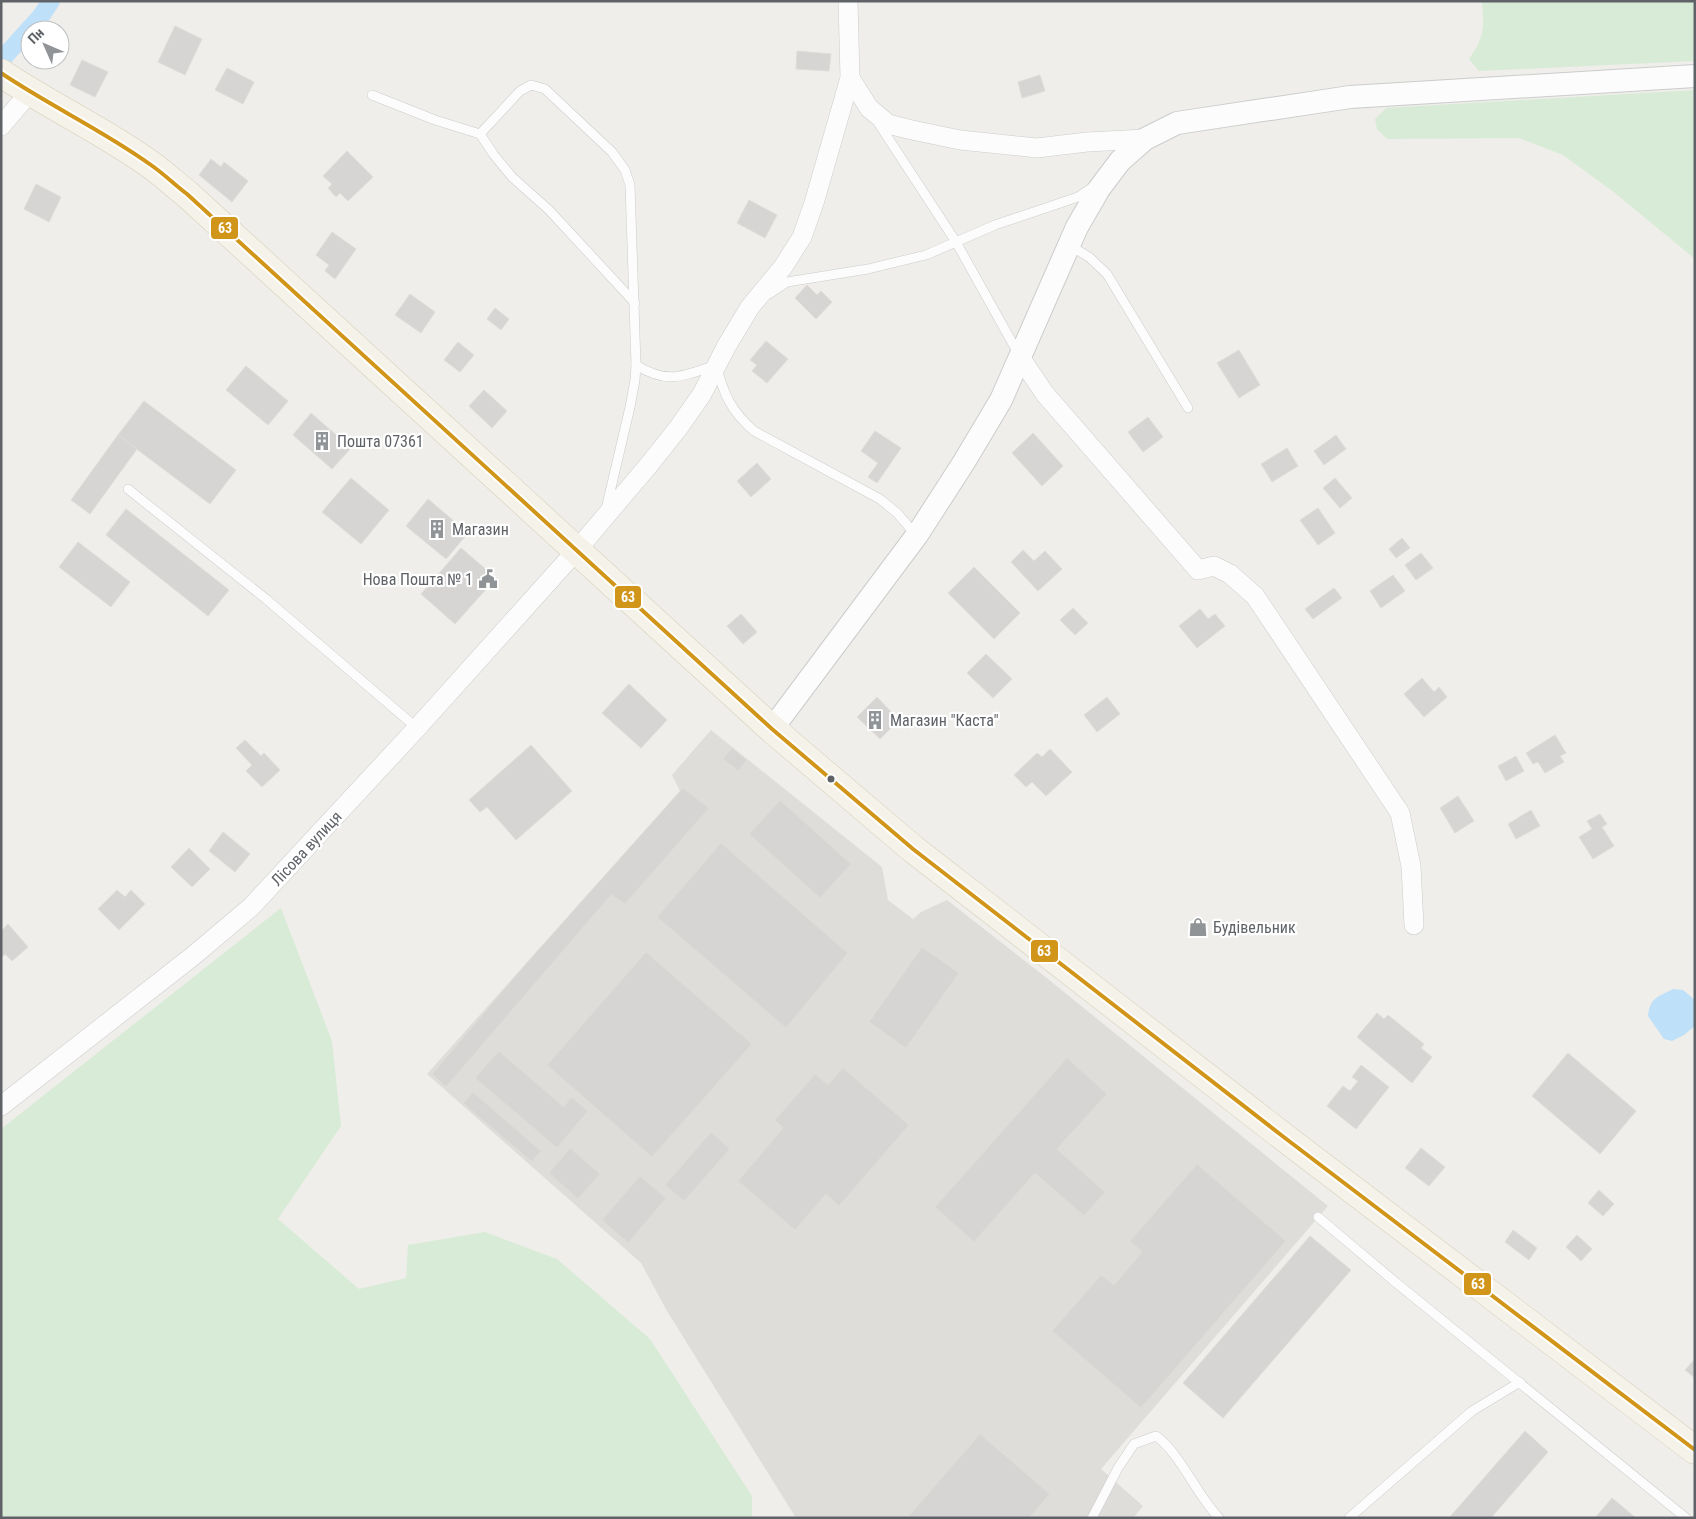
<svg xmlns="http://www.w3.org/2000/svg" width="1696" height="1519" font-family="'Roboto Condensed',sans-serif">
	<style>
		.industrial { fill: #dfddda }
		.green { fill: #d8ebd6 }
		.water { fill: #bfe0f9 }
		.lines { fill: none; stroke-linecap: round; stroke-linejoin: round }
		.canal { stroke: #bfe0f9; stroke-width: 18 }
		.building { fill: #d6d5d3; stroke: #deddd9 }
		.service-casing { stroke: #cbcccc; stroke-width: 10 }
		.minor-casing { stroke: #cbcccc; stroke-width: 20 }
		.tertiary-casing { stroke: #cbcccc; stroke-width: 24 }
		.primary-casing { stroke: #d7ceb8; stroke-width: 29 }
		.service { stroke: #fdfcfc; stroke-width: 9 }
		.minor { stroke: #fdfcfc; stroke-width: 19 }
		.tertiary { stroke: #fdfcfc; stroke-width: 22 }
		.primary { stroke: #f4f2e9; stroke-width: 28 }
		.bus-1-casing { stroke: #fff; stroke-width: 8 }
		.bus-1 { stroke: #d1951a; stroke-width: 4 }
		.bus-dot { fill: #5f6368; stroke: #fff; stroke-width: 2 }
		.labels { text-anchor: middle; stroke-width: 4.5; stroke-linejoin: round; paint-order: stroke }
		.poi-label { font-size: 16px; fill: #5f6368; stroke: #fff; text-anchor: start }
		.street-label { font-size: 16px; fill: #5f6368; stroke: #fff }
		.line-badge { stroke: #fff; stroke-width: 2 }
		.badge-label { font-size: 14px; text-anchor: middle; font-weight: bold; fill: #fff }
	</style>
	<rect width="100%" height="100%" fill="#efeeea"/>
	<!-- industrial -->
	<polygon class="industrial" points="711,730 882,867 888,900 913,919 921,912 947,900 1048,979 1328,1206 1101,1469 1143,1506 1133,1518 796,1518 667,1311 641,1263 427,1074 680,791 672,775"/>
	<!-- green -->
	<g class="green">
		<path d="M1482 1H1695V61L1479 71 1469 59C1485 36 1484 28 1482 1Z"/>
		<polygon points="1695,90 1695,259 1615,193 1563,155 1519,138 1387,139 1377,129 1375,119 1386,108"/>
		<polygon points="281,908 332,1041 341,1126 278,1219 359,1289 406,1278 408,1245 485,1232 557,1259 650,1339 752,1496 752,1518 1,1518 1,1129"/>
	</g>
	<!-- water -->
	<path class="water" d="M1673 989 1683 990 1695 1000V1026L1684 1035 1672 1041 1664 1039 1648 1016C1650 997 1658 997 1673 989Z"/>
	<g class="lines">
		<!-- canal -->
		<polyline class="canal" points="4,57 41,16 51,1"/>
	</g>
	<!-- building -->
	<g class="building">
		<polygon points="175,26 202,39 185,75 158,62"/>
		<polygon points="797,51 831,54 829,71 796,69"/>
		<polygon points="82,60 108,72 95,97 70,85"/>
		<polygon points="227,68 254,82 243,104 215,90"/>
		<polygon points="1040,75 1045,91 1022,98 1018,82"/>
		<polygon points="347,151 373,177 348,201 340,193 336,197 328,188 332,184 323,176"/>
		<polygon points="211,159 221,167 224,162 248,181 232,202 199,175"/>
		<polygon points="36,184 61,197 49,222 24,209"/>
		<polygon points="749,200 777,215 765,238 737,223"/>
		<polygon points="332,232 356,249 335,279 325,271 329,265 316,255"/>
		<polygon points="807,285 817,295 821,291 832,302 816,319 795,298"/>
		<polygon points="410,294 435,312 421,333 395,315"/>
		<polygon points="495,308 509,319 501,330 487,319"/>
		<polygon points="766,341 788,359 767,383 752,371 757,365 750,360"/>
		<polygon points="458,342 474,355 460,372 444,360"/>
		<polygon points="1239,350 1260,385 1239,398 1217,363"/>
		<polygon points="246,366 288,401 268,425 226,390"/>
		<polygon points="484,390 507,411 492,428 469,406"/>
		<polygon points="144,401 236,470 210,504 118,435"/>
		<polygon points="311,413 351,448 332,469 293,435"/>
		<polygon points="1148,417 1163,437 1143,452 1128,432"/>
		<polygon points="875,431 901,448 877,483 868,477 878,463 861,451"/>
		<polygon points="1033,433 1063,466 1042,486 1012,453"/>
		<polygon points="118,435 137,449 90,514 71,500"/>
		<polygon points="1336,435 1346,449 1324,465 1314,451"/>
		<polygon points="1287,448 1298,466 1272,482 1261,464"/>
		<polygon points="757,463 771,479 751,497 737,481"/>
		<polygon points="351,478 389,510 361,544 322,512"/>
		<polygon points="1335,478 1352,498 1340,508 1323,488"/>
		<polygon points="428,499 468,533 446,559 406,526"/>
		<polygon points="1318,508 1335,533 1318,545 1300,520"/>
		<polygon points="126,509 229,590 208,616 106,535"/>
		<polygon points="1402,538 1410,548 1396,558 1389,549"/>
		<polygon points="78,542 130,582 111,607 59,567"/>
		<polygon points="461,548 496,578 455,624 421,594"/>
		<polygon points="1023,550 1034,561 1045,551 1062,569 1038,591 1011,562"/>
		<polygon points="1421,553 1433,568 1416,580 1405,565"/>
		<polygon points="974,567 1020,613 994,639 948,593"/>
		<polygon points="1393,575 1405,591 1381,608 1370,591"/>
		<polygon points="1334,588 1342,598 1313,619 1305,609"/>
		<polygon points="1073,608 1088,623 1075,635 1060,620"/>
		<polygon points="1200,609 1208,619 1215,614 1225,626 1197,648 1179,626"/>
		<polygon points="741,614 757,632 743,644 727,626"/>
		<polygon points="986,654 1012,679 993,698 967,673"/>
		<polygon points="1422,678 1434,692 1439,687 1447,697 1424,717 1404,694"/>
		<polygon points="629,684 667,720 641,748 602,713"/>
		<polygon points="877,697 895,716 888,723 892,727 880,739 857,717"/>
		<polygon points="1107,697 1120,714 1097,732 1084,715"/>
		<polygon points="1555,735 1566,753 1560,756 1564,762 1545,773 1538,762 1533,764 1526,753"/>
		<polygon points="245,740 261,756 264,753 280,770 262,787 246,771 252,765 236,748"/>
		<polygon points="531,745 572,791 516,840 487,807 480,812 469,800"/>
		<polygon points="732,748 747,760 738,771 723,759"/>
		<polygon points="1050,749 1072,772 1046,796 1032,782 1026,787 1014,775 1037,753 1042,757"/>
		<polygon points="1516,756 1524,771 1506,781 1498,766"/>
		<polygon points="683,788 709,808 625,904 611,895 446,1087 432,1074 525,965"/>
		<polygon points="1458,796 1474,821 1455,833 1440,808"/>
		<polygon points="780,800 851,864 820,898 749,834"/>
		<polygon points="1531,810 1540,826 1516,839 1508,824"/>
		<polygon points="1600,814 1607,824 1602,827 1614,846 1593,859 1579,837 1592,829 1587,821"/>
		<polygon points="223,832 250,854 235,872 209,851"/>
		<polygon points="721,843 848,953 786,1028 657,917"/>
		<polygon points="189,848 210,869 192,887 171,867"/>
		<polygon points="117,890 125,897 131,890 145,904 119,930 98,909"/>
		<polygon points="8,924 28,947 12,961 5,954 1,958 1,931"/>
		<polygon points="922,947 959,973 906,1048 869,1022"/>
		<polygon points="646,952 752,1044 652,1157 547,1065"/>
		<polygon points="1377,1013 1384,1019 1388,1015 1424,1044 1421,1048 1432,1057 1412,1083 1357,1037"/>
		<polygon points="499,1051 564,1107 571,1097 588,1111 557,1148 475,1078"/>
		<polygon points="1568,1053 1636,1111 1600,1154 1532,1096"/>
		<polygon points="1067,1058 1107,1094 1057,1149 1105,1192 1084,1216 1035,1173 974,1242 935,1207"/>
		<polygon points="1361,1065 1389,1087 1356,1129 1327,1106 1343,1086 1350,1091 1358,1081 1352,1077"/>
		<polygon points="843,1068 909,1125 839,1206 826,1194 795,1230 738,1181 783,1128 775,1120 815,1074 828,1085"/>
		<polygon points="473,1092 541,1151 532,1162 463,1103"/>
		<polygon points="711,1132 730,1149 684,1201 665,1185"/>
		<polygon points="570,1148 600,1174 578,1199 549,1173"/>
		<polygon points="1421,1148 1445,1167 1429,1186 1405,1168"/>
		<polygon points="1197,1164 1286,1241 1141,1408 1052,1331 1101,1275 1114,1285 1142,1252 1130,1241"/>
		<polygon points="640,1176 666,1198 628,1243 602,1220"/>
		<polygon points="1599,1190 1614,1204 1603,1216 1588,1203"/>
		<polygon points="1513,1230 1537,1248 1529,1260 1505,1242"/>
		<polygon points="1577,1235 1592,1249 1581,1261 1566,1247"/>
		<polygon points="1310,1236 1351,1270 1223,1418 1183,1383"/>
		<polygon points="1695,1359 1695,1378 1685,1370"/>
		<polygon points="1525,1431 1548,1452 1491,1518 1449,1518"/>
		<polygon points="980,1434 1050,1494 1029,1518 907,1518"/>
		<polygon points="1612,1498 1636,1518 1595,1518"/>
	</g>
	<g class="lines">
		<!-- service casing -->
		<g class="service-casing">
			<g id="service">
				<polyline points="372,95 435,120 480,134 520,91 531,85 545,89 612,152 625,170 630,185 636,365 635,380 630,407 606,509"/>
				<polyline points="877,121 956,242 1018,353"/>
				<polyline points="480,134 494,155 512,177 549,210 635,303"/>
				<polyline points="1069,245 1089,257 1107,274 1188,408"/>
				<polyline points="769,294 787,282 868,269 926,255 995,225 1078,197 1093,187"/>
				<path d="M636 365C668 385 683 376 716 365 724 395 731 411 754 431L880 499 897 513 916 535"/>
				<polyline points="128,489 266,599 417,728"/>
				<polyline points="1318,1217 1394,1281 1686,1518"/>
				<path d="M1092 1518 1118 1468 1134 1444 1156 1436C1180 1453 1196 1494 1219 1518"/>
				<polyline points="1349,1518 1472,1411 1520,1382"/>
			</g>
		</g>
		<!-- minor casing -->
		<g class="minor-casing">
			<g id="minor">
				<polyline points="850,78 869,108 888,124 912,130 960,140 1037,148 1087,142 1145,139"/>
				<polyline points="1,126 30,92"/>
				<polyline points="1020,357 1045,394 1198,570 1214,566 1230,574 1255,596 1400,813 1411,866 1414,925"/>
				<polyline points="1,1106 193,956 251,907 417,728 576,551 648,466 679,427 702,394 726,347 750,307 783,267 802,237 814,203 850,78 848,1"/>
			</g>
		</g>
		<!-- tertiary casing -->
		<g class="tertiary-casing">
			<polyline id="tertiary" points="772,729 917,535 964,462 1001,400 1077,227 1099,189 1120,161 1145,139 1177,123 1350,97 1695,76"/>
		</g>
		<!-- primary casing -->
		<g class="primary-casing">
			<path id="primary" d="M1 73C50 106 104 131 151 165 164 174 175 185 187 194L772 729 913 849 1285 1138 1695 1450"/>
		</g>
		<!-- service -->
		<use href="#service" class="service"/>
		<!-- minor -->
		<use href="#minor" class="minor"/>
		<!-- tertiary -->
		<use href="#tertiary" class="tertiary"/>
		<!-- primary -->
		<use href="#primary" class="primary"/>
		<!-- bus-1 casing -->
		<g class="bus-1-casing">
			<path id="bus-1" d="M1 73C50 106 104 131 151 165 164 174 175 185 187 194L772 729 913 849 1285 1138 1695 1450"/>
		</g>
		<!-- bus-1 -->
		<use href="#bus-1" class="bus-1"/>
	</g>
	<!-- icons -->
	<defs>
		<g id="building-bare" transform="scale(1.5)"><path d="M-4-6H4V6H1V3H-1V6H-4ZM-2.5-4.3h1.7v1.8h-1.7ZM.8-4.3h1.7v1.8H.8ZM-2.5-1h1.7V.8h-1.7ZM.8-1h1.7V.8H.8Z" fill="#919496" stroke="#fff" stroke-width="2.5" paint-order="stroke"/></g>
		<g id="civic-bare" transform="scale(1.5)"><path d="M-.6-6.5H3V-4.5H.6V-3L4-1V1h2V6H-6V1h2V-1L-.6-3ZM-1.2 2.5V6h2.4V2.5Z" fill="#919496" stroke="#fff" stroke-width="2.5" paint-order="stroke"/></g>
		<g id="shop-bare" transform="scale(1.5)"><path d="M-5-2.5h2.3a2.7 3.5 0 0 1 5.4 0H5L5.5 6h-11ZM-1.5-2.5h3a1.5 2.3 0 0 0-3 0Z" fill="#919496" stroke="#fff" stroke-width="2.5" paint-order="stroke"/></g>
	</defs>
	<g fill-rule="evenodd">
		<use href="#building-bare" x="322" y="441"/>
		<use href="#building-bare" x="437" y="529"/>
		<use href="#civic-bare" x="488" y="579"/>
		<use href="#building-bare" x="875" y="720"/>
		<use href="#shop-bare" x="1198" y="927"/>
	</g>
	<!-- markers -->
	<circle class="bus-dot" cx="831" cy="779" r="4.5"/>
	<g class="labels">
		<!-- poi labels -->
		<g class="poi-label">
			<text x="337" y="447">Пошта 07361</text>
			<text x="452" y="535">Магазин</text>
			<text x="473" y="585" text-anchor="end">Нова Пошта № 1</text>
			<text x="890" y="726">Магазин "Каста"</text>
			<text x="1213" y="933">Будівельник</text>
		</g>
		<!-- street labels -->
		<g class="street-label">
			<text transform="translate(306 848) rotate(-47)" y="6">Лісова вулиця</text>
		</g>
	</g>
	<g class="line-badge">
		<rect x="210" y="216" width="29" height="24" rx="5" fill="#d1951a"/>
		<rect x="614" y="585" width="28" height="24" rx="5" fill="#d1951a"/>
		<rect x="1030" y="939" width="29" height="24" rx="5" fill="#d1951a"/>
		<rect x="1463" y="1272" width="29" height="24" rx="5" fill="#d1951a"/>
	</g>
	<g class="badge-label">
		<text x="225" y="233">63</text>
		<text x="628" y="602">63</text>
		<text x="1044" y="956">63</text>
		<text x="1478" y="1289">63</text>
	</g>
	<!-- border -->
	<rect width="1696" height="1519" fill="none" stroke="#5f6368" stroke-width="5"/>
	<!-- north arrow -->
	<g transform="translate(45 45) rotate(315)"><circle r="24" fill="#ffffff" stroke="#bfc1c3"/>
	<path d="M0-4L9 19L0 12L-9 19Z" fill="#919496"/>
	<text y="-8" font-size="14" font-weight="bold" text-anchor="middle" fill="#5f6368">Пн</text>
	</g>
</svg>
